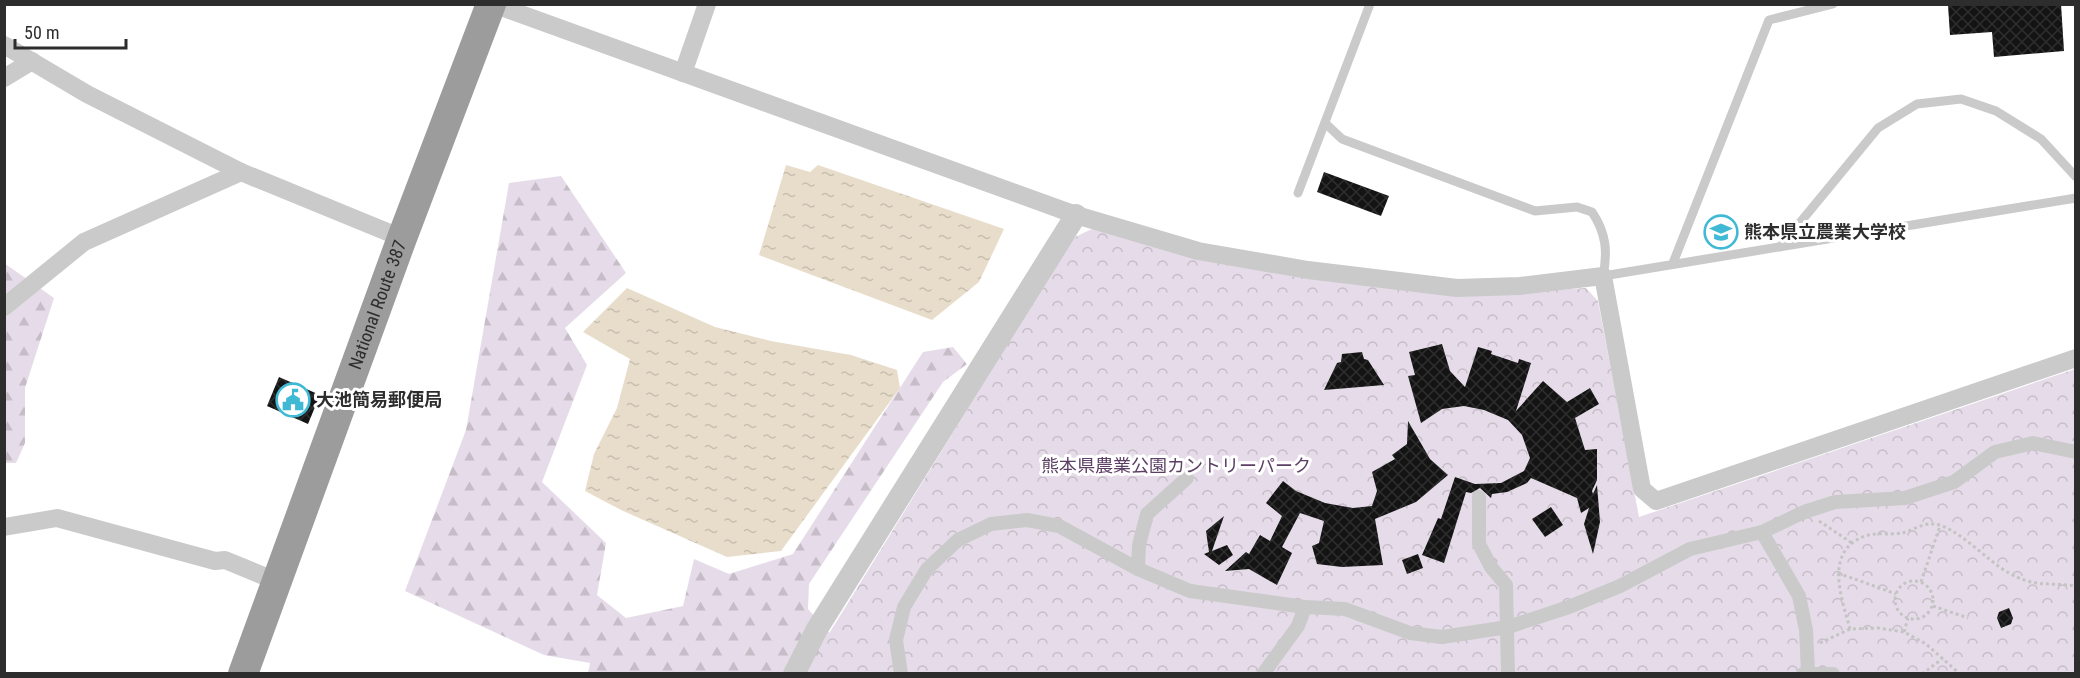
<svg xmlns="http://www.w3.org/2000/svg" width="2080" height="678" font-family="'Roboto Condensed','Noto Sans JP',sans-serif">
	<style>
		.forest { fill: url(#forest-firs) }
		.park { fill: url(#park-crowns) }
		.water { fill: url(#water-ripples) }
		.building { fill: url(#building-cross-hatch) }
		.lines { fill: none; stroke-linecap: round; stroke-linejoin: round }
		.path { stroke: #c4c4c4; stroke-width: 3; stroke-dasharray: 3 3; stroke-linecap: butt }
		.service { stroke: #cacaca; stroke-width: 9 }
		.pedestrian { stroke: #cacaca; stroke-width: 14 }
		.minor { stroke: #cacaca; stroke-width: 18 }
		.tertiary { stroke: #cacaca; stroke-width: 22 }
		.trunk { stroke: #9c9c9c; stroke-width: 30 }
		.labels { text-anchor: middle; stroke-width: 6; stroke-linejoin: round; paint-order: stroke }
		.poi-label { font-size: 18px; font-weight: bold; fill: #2d2d2d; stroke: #fff; text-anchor: start }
		.street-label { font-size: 18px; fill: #2d2d2d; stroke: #fff }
		.park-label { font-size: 18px; fill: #5c3f64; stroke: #fff }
	</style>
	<defs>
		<pattern id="forest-firs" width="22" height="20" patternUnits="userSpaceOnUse" patternTransform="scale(1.5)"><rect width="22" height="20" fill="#e6dce9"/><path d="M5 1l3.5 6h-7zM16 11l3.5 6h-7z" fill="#c6bdc8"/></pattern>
		<pattern id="park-crowns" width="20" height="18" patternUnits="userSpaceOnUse" patternTransform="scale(1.5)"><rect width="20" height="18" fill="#e6dce9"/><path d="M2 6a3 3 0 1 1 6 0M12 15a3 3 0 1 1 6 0" fill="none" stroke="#c6bdc8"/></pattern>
		<pattern id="water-ripples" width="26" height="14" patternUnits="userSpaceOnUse" patternTransform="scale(1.5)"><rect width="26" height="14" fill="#e8ddca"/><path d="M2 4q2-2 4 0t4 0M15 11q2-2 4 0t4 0" fill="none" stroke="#c7beae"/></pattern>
		<pattern id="building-cross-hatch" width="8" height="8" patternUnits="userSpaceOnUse" patternTransform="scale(1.5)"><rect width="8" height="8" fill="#141414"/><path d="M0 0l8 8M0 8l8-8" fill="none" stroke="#2e2e2e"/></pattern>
	</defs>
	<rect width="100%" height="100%" fill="#fff"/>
	<!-- forest -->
	<g class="forest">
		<polygon points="561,176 626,273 565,328 587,365 542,482 606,543 597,595 626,618 683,606 694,559 729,574 793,554 923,352 953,347 967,364 943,382 809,584 808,609 837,641 840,673 588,673 590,663 544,655 405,591 466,430 509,183"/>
		<polygon points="4,263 54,298 25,388 25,443 16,463 5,463"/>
	</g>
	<!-- park -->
	<polygon class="park" points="1096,227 1456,296 1586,288 1598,301 1639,517 2075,369 2075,673 808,674 830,632 1073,238"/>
	<!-- water -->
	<g class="water">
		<polygon points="786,165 810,172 818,165 1004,229 979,282 932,320 759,255"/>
		<polygon points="627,288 715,327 771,341 851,355 897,370 900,388 781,551 727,557 621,510 585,491 594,454 617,408 630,359 583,332"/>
	</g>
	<!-- building -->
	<g class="building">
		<polygon points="2024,4 2061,4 2064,51 1994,57 1992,32 1950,35 1948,5"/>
		<polygon points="1324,172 1389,196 1381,216 1317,192"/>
		<polygon points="1442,344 1450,371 1465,387 1478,347 1492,351 1491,354 1518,363 1519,359 1531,363 1516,411 1543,381 1567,402 1590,388 1599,404 1575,418 1585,450 1597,449 1597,480 1592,491 1593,494 1597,485 1600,522 1593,554 1584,524 1589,508 1581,513 1577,498 1531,478 1527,483 1507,492 1492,494 1491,498 1480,488 1471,493 1466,492 1444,563 1422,555 1438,518 1441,519 1455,477 1475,484 1501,483 1524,471 1530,458 1522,435 1508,420 1484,410 1464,406 1442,409 1421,423 1408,376 1415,375 1409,352"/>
		<polygon points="1362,352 1364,359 1368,360 1384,385 1324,390 1337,363 1341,362 1342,354"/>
		<polygon points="279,377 320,395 308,424 267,406"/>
		<polygon points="1408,421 1430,459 1448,475 1416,502 1375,519 1383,565 1342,567 1317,564 1312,546 1319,543 1324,521 1300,513 1282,547 1292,553 1277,585 1249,569 1225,571 1246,552 1249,554 1260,535 1270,541 1282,516 1266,503 1283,481 1296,491 1325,503 1353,508 1372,506 1377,491 1372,472 1395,459 1392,455 1407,444"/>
		<polygon points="1551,507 1563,525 1545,537 1532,519"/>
		<polygon points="1224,516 1212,551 1227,545 1233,555 1219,565 1204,554 1209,552 1206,531"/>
		<polygon points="1418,554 1423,568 1407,574 1402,560"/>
		<polygon points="2009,608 2013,618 2011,624 2001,628 1997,618 1999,612"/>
	</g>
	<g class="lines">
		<!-- path -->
		<g class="path">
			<polyline points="1819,521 1852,543"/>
			<polyline points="1838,573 1896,594"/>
			<circle cx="1914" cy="600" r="19"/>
			<polyline points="1921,582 1940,526"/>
			<polyline points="1933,606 1968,618"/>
			<path d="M1850 629C1842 599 1823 551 1865 536 1876 532 1890 535 1902 533 1911 531 1923 523 1932 524 1955 524 1988 562 2009 573 2035 588 2050 582 2076 586"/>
			<polyline points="1904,632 1908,618"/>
			<polyline points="1820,643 1850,629 1878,628 1904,632 1926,644 1960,674"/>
			<polyline points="1922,674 1942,659"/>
		</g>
		<!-- service -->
		<g class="service">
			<path d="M1325 123 1342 139 1535 211 1577 207 1592 212C1606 233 1608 251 1603 276L2076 198"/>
			<polyline points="1298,193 1370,4"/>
			<polyline points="1780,247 1878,128 1917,104 1961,99 1996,111 2041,139 2076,177"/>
			<polyline points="1673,263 1769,20 1833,4"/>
		</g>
		<!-- pedestrian -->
		<g class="pedestrian">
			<polyline points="1479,497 1479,544 1491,567 1506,585 1508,674"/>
			<polyline points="1762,532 1799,596 1806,630 1808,672"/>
			<polyline points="1138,569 1139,545 1147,514 1187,478"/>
			<polyline points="901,674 896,640 904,607 927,569 958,540 991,524 1027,520 1059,526 1138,569 1190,591 1305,607 1345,609 1410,633 1442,637 1508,627 1569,607 1620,586 1690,549 1762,532 1804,512 1835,502 1905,498 1954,482 1995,452 2033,443 2076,452"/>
			<polyline points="1263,674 1298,626 1305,607"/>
			<polyline points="1803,674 1833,674"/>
		</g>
		<!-- minor -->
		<g class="minor">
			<polyline points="493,4 1076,215 1198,251 1308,270 1457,288 1520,286 1603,276 1642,489 1656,501 2076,358"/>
			<polyline points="4,45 87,94 241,172 402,238"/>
			<polyline points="683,73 707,4"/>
			<polyline points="4,78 32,61"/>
			<polyline points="4,307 84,242 241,172"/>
			<polyline points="4,527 57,518 215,561 225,560 276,581"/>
		</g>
		<!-- tertiary -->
		<polyline class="tertiary" points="794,674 817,629 1076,215"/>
		<!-- trunk -->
		<path class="trunk" id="s1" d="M243 674 402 238 491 4"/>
	</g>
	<!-- icons -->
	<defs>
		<g id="university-ring" transform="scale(1.725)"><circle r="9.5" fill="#fff" stroke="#40bad4" stroke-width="1.5"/><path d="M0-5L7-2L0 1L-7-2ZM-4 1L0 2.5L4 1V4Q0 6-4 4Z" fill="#40bad4"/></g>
		<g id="civic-ring" transform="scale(1.725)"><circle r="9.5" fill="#fff" stroke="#40bad4" stroke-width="1.5"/><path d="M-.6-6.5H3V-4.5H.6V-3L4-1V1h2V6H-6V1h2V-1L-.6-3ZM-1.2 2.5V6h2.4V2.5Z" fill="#40bad4"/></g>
	</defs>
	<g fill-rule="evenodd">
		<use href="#university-ring" x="1721" y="232"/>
		<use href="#civic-ring" x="293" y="400"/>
	</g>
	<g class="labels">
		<!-- poi labels -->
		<g class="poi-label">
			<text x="1744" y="238">熊本県立農業大学校</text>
			<text x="316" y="406">大池簡易郵便局</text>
		</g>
		<!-- street labels -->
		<g class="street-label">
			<text dy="6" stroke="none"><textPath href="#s1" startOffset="393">National Route 387</textPath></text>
		</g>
		<!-- park labels -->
		<g class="park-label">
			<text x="1176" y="472">熊本県農業公園カントリーパーク</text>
		</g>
	</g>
	<!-- border -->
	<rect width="2080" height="678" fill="none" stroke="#2d2d2d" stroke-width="12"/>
	<!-- scale -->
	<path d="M15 39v9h111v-9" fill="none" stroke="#2d2d2d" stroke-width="3"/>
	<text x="24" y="39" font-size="18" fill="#2d2d2d" stroke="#ffffff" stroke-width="4.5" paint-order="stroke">50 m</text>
</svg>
